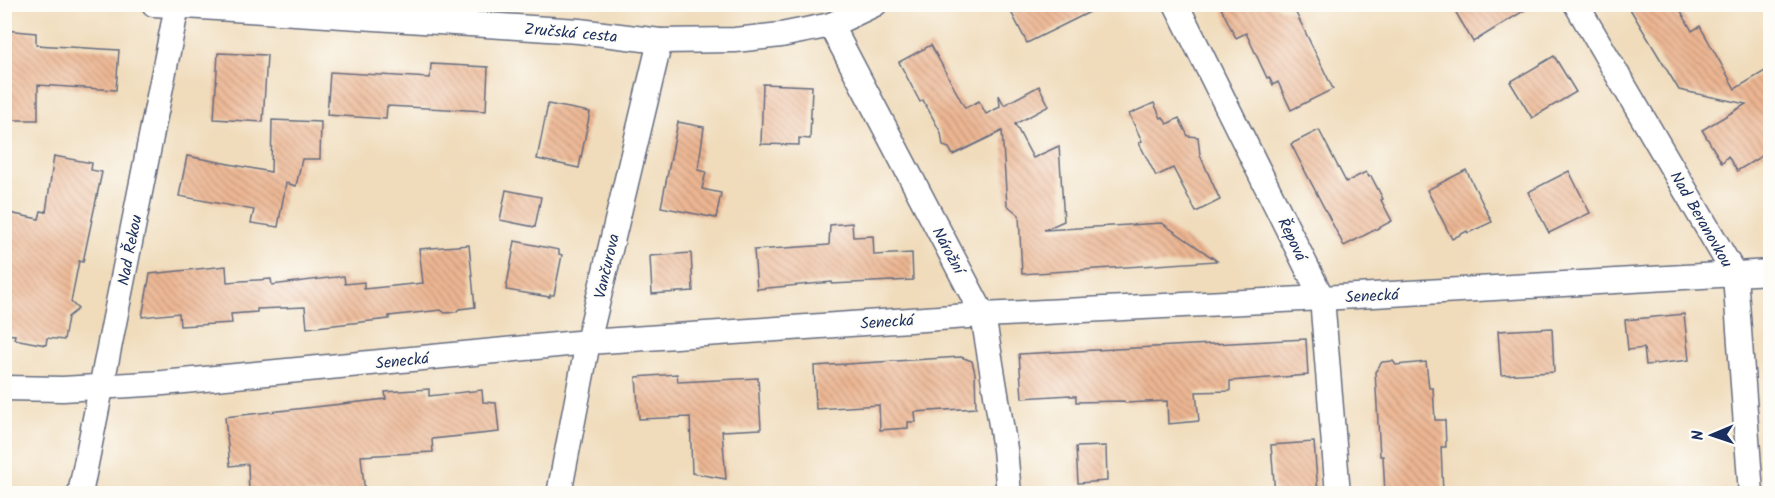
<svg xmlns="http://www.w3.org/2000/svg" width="1775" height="498" font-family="Kalam,sans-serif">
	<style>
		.building { fill: url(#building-back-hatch) }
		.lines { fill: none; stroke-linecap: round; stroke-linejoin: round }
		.street-casing { stroke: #666c7f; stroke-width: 27 }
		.street { stroke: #fff; stroke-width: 24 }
		.labels { text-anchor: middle; stroke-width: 4.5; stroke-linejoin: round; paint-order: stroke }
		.street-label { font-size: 16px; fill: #1b2f5e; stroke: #fdfcf7 }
	</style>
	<defs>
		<pattern id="building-back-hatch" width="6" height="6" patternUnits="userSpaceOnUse" patternTransform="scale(1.5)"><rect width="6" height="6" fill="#edb692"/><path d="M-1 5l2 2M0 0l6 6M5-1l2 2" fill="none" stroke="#bf947a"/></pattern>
	</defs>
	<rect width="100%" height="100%" fill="#fdfcf7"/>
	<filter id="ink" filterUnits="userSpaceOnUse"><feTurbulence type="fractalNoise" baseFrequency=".0167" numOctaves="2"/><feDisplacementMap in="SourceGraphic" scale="12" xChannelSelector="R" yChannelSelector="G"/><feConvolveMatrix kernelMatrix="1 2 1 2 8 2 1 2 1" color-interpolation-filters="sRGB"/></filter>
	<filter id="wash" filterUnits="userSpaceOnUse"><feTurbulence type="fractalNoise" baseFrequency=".008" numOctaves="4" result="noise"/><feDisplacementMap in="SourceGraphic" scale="24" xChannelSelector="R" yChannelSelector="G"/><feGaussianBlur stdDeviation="1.35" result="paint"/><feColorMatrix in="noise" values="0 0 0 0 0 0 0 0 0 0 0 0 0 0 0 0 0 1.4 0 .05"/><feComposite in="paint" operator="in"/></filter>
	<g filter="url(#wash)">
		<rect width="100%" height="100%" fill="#f0dcbb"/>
		<g id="blocks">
			<!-- building -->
			<g class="building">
				<polygon points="1007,4 1106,4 1027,43"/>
				<polygon points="1219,4 1268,4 1296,13 1333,89 1291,110 1278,82 1273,85 1269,77 1267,78 1246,33 1236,38"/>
				<polygon points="1451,4 1535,4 1473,42"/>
				<polygon points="1627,4 1677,4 1692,31 1700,26 1735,89 1770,68 1770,151 1737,171 1728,156 1722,163 1702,130 1746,104 1679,90"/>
				<polygon points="4,30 36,33 36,45 119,50 116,90 38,85 38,120 4,120"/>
				<polygon points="931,45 965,108 979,101 986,114 1000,107 999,95 1004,105 1039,86 1049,106 1015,124 1033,158 1059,146 1064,221 1044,230 1162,223 1217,261 1022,274 1019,215 1007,205 1002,131 953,155 949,148 943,146 941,133 923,100 920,102 899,62"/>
				<polygon points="218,53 267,55 263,122 214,119"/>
				<polygon points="1554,56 1576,92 1532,118 1510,82"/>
				<polygon points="431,64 488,67 486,111 387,106 386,119 327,115 330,72 430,78"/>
				<polygon points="763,84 812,86 810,139 799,138 799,145 761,144"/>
				<polygon points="1154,103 1161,118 1163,117 1167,124 1179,118 1188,136 1198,137 1200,155 1220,200 1196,212 1173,168 1156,176 1139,143 1142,141 1129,114"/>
				<polygon points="548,104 590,112 579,168 537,159"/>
				<polygon points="272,120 321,122 320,159 302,159 296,186 286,183 278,227 251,223 254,210 179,196 187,156 271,172"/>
				<polygon points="678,122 704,127 698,170 706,172 702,189 721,193 716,218 661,207"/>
				<polygon points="1319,130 1346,182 1366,172 1369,177 1371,176 1383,199 1381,200 1392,221 1344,246 1291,144"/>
				<polygon points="54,156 92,163 91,170 102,172 83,262 79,261 71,302 78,309 68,317 64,340 47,338 46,345 14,339 15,335 4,334 4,212 39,219 41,211 46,212"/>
				<polygon points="1466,170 1492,222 1468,233 1467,231 1452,239 1427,190"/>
				<polygon points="1569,171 1590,213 1549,233 1528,192"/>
				<polygon points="506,190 541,197 535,227 500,220"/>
				<polygon points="852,223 853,237 873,236 874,255 912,253 913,280 832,284 832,282 757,289 754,250 829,245 830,225"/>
				<polygon points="515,241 559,250 559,254 562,255 554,295 550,295 550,297 506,290"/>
				<polygon points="469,245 475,307 459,309 456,312 445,313 441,310 389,316 389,319 307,328 305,307 257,309 257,312 231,314 232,323 180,326 179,313 142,317 150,274 226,266 227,282 271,279 272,285 344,276 345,284 364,282 364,289 423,283 419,249"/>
				<polygon points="691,253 693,291 652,294 650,256"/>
				<polygon points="1684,314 1689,360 1646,365 1644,348 1628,350 1625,320"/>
				<polygon points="1552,328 1554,372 1501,375 1498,331"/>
				<polygon points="1306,339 1308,375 1230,381 1230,391 1196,392 1199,421 1168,424 1167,401 1125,403 1124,401 1076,402 1076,396 1070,396 1070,395 1022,398 1019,354"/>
				<polygon points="961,357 972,361 975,373 976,408 915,412 916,422 908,422 908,428 880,430 879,405 816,409 814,366"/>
				<polygon points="1393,361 1396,365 1426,362 1429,388 1433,388 1435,420 1445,420 1446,447 1441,447 1443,494 1385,494 1383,456 1380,456 1375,372 1382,362"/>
				<polygon points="677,374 678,382 758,378 761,429 722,431 726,479 692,473 690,417 639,419 636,377"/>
				<polygon points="429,389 429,396 482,390 483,402 496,403 499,432 432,439 433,452 361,456 365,494 249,494 248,464 230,466 225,417 386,399 385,392"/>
				<polygon points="1314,442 1318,494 1275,494 1271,445"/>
				<polygon points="1106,446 1107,481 1078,483 1076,447"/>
			</g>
		</g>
	</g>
	<g filter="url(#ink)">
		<use href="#blocks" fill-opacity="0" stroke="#666c7f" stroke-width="1.5"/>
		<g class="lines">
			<!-- street casing -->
			<g class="street-casing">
				<g id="street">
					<polyline points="154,4 579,31 660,41 735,40 781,35 831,25 875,4"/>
					<polyline points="1176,4 1322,298 1338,494"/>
					<polyline points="1576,4 1735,275 1751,494"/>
					<polyline points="831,25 983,315 1005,449 1009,494"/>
					<polyline points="4,388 63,389 163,383 588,342 983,315 1322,298 1770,272"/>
					<polyline points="80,494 177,6"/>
					<polyline points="559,494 588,342 660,41"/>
				</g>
			</g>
			<!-- street -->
			<use href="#street" class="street"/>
		</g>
	</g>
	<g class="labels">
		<!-- street labels -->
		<g class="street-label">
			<text transform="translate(571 32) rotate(5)" y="6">Zručská cesta</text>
			<text transform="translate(1702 219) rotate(60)" y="6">Nad Beranovkou</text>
			<text transform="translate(1293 239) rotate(64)" y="6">Řepová</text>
			<text transform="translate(129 250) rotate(-79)" y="6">Nad Řekou</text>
			<text transform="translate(949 250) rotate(62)" y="6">Nárožní</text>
			<text transform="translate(606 266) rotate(-77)" y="6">Vančurova</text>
			<text transform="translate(1372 295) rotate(-3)" y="6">Senecká</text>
			<text transform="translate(887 321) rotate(-4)" y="6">Senecká</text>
			<text transform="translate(402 360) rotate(-6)" y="6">Senecká</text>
		</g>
	</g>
	<!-- margin -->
	<rect width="1775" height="498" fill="none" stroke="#fdfcf7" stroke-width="24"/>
	<!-- north arrow -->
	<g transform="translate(1712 435) rotate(268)" stroke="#fdfcf7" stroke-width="4.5" paint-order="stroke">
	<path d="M0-4.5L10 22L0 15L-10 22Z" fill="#1b2f5e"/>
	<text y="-9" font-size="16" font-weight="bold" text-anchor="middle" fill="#1b2f5e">N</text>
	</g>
</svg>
